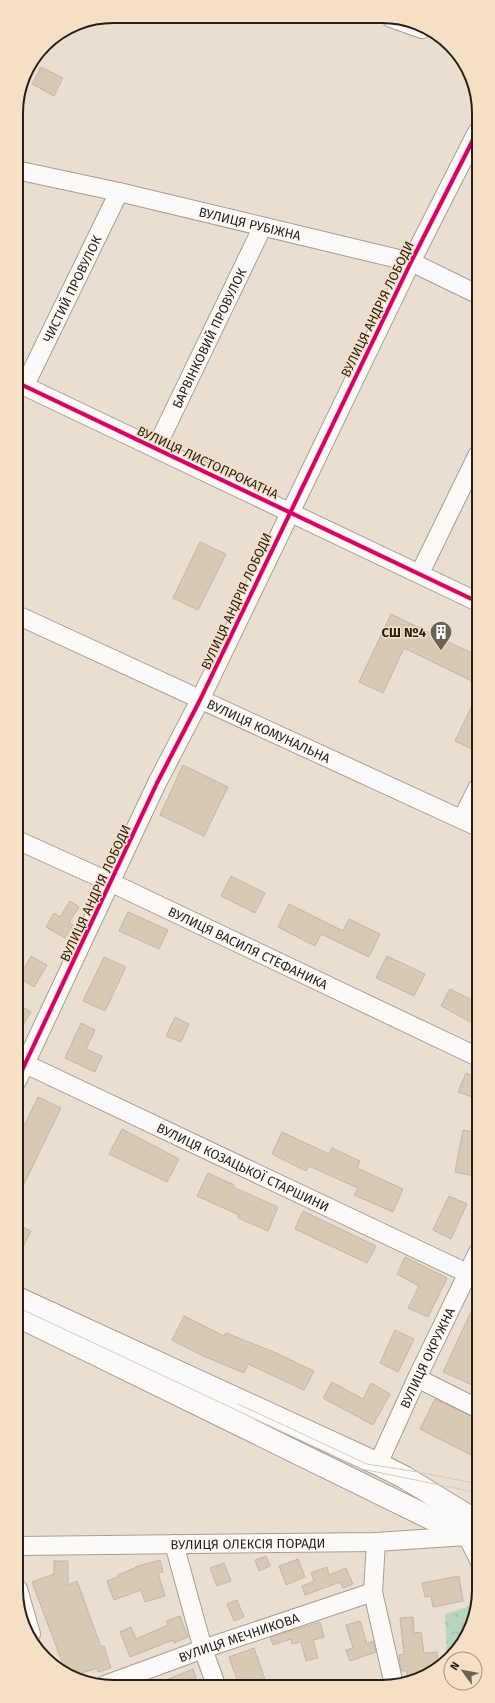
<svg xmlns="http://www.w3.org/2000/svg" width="495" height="1703" font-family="'Fira Sans',sans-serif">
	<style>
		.forest { fill: url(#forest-crowns) }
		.building { fill: #d8c8b4; stroke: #c0b7ac }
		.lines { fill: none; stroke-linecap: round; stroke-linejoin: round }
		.minor-casing { stroke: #a69d92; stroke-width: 20 }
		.major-casing { stroke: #a69d92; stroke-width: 24 }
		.minor { stroke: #fcfaf8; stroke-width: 18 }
		.major { stroke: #fcfaf8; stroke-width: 22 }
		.tram { stroke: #d0ccc8; stroke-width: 1 }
		.cycleway-casing { stroke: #f5dfc5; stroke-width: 6 }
		.cycleway { stroke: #d6006c; stroke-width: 4 }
		.labels { text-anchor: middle; stroke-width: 3; stroke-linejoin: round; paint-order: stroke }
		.street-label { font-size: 13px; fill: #271f15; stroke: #f5dfc5 }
		.poi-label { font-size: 13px; font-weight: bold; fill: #271f15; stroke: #f5dfc5; text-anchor: end }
		.rim { fill: none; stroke: #271f15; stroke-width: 2 }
	</style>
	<defs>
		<pattern id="forest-crowns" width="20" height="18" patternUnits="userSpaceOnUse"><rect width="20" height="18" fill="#b7d5bf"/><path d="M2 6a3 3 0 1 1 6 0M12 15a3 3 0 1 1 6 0" fill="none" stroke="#9db6a3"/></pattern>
	</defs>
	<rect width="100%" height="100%" fill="#eaded0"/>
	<!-- forest -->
	<path class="forest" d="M477 1604C472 1626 465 1645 447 1660L445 1614Z"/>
	<!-- building -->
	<g class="building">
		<polygon points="41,67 63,78 54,96 32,84"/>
		<polygon points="200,542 226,554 198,610 173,598"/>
		<polygon points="391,614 478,656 478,684 404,648 383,693 359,682"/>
		<polygon points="478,693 478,752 455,741"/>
		<polygon points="183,765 228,787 204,836 160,815"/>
		<polygon points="231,876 265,893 255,913 221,896"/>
		<polygon points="70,901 79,907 69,923 73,925 65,938 46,927 54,913 60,917"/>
		<polygon points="289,904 343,931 349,919 380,934 369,957 321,934 315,946 278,927"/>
		<polygon points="128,912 168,930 159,949 119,931"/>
		<polygon points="31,956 47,965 34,987 19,978"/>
		<polygon points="387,956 425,974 414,996 376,978"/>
		<polygon points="104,957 126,967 105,1011 83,1001"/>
		<polygon points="450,989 478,1003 478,1026 441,1006"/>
		<polygon points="17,1004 31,1012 17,1035"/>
		<polygon points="175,1017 189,1024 181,1042 166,1036"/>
		<polygon points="81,1023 95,1030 86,1049 102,1056 95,1072 65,1058"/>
		<polygon points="466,1073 478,1078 478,1099 458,1092"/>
		<polygon points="38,1097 61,1108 17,1198 17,1140"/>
		<polygon points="122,1129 179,1159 167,1182 109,1154"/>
		<polygon points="463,1130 478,1133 478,1154 474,1176 455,1172"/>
		<polygon points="282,1132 329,1154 332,1148 360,1161 357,1168 403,1189 393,1212 354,1195 358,1188 309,1166 306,1171 272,1154"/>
		<polygon points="208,1173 234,1185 233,1187 278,1207 268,1231 238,1218 239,1215 197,1196"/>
		<polygon points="449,1196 467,1204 451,1239 433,1230"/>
		<polygon points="303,1211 376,1246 367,1263 295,1229"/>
		<polygon points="17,1224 31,1231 17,1259"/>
		<polygon points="405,1257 447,1278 428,1317 408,1308 419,1286 397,1274"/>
		<polygon points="478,1297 479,1370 472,1385 443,1372"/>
		<polygon points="184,1316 224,1336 226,1333 274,1352 314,1371 304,1390 248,1364 244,1373 201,1355 172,1340"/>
		<polygon points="395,1330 414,1339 398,1372 380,1363"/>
		<polygon points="332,1382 363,1399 371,1383 390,1394 373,1425 323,1398"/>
		<polygon points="435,1399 479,1420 479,1459 420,1429"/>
		<polygon points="266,1556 270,1566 259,1571 255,1560"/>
		<polygon points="298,1559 305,1577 286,1585 279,1566"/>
		<polygon points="160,1560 163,1572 158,1573 165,1596 145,1602 141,1590 114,1600 107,1581 118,1577 117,1575 135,1568 135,1567"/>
		<polygon points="54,1561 68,1561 68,1585 77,1581 101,1647 104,1646 111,1668 98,1672 97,1668 76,1675 65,1670 32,1582 54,1574"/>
		<polygon points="224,1563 231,1581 217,1586 210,1568"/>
		<polygon points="327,1567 329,1575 346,1568 353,1584 343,1588 340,1582 305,1595 302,1586 314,1581 311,1573"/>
		<polygon points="459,1576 463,1601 433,1607 431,1596 425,1597 422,1583"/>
		<polygon points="237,1600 244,1617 234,1621 227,1604"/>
		<polygon points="180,1616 188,1637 174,1643 173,1640 130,1657 120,1632 131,1627 136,1639 168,1625 166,1621"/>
		<polygon points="413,1617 414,1633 421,1632 424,1653 437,1652 438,1668 430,1674 408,1683 407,1671 402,1671 400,1664 399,1655 404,1654 400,1618"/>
		<polygon points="360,1621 367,1644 373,1641 376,1652 350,1661 346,1650 353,1648 346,1625"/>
		<polygon points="320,1622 324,1637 313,1640 318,1658 306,1661 301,1642 292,1644 291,1639 273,1645 270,1637"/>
		<polygon points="254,1648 267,1685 239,1685 229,1657"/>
		<polygon points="193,1669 197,1681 186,1685 154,1685"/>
	</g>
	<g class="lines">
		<!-- minor casing -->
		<g class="minor-casing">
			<g id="minor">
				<polyline points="391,18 422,29"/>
				<path id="s1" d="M16 170 119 192 411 262 477 294"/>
				<polyline points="16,382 478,602"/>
				<path id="s2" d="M25 385 119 192"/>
				<path id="s3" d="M156 448 262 228"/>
				<polyline points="420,573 478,454"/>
				<path id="s4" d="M17 615 478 827"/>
				<polyline points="462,819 478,787"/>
				<path id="s5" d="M17 840 112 883 478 1057"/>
				<path id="s6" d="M17 1060 469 1274"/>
				<polyline points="17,1081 157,783 200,700 411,262 477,132"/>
				<polyline points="417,1378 479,1409"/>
				<path id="s7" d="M378 1464 417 1378 478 1252"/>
				<polyline points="376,1542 373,1592 394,1685"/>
				<polyline points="174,1544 203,1649 216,1685"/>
				<path id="s8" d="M18 1546 376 1542 467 1536 479 1560"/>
				<polyline points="18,1589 31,1634"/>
				<path id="s9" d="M105 1685 203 1649 373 1592"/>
			</g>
		</g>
		<!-- major casing -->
		<g class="major-casing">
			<g id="major">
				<polyline points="17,1298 378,1464 404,1477 479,1523"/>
				<polyline points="18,1316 467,1536 479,1537"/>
			</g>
		</g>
		<!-- minor -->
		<use href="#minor" class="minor"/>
		<!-- major -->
		<use href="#major" class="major"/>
		<!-- tram -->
		<g class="tram">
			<polyline points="17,1307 362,1469 479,1493"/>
			<polyline points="238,1404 367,1464 418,1472 479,1484"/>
		</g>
		<!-- cycleway casing -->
		<g class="cycleway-casing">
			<g id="cycleway">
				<polyline points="16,382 478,602"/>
				<polyline points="17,1081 157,783 200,700 411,262 477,132"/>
			</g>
		</g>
		<!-- cycleway -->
		<use href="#cycleway" class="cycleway"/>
	</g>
	<!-- icons -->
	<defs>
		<g id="building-pin" transform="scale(1.15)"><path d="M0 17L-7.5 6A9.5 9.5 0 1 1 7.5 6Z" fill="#6b6256" stroke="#f5dfc5"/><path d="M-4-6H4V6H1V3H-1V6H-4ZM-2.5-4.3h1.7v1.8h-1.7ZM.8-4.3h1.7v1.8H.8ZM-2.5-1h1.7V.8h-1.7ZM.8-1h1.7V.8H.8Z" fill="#fff"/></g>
	</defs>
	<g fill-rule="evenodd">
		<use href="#building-pin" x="441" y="632"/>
	</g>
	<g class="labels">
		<!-- street labels -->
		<g class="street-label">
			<text dy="5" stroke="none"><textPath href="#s1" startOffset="240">ВУЛИЦЯ РУБІЖНА</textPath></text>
			<text dy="5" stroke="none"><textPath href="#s2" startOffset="107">ЧИСТИЙ ПРОВУЛОК</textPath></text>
			<text transform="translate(377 309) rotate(-64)" y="5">ВУЛИЦЯ АНДРІЯ ЛОБОДИ</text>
			<text dy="5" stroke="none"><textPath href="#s3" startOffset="122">БАРВІНКОВИЙ ПРОВУЛОК</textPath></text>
			<text transform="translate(208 462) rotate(25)" y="5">ВУЛИЦЯ ЛИСТОПРОКАТНА</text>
			<text transform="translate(236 601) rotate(-65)" y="5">ВУЛИЦЯ АНДРІЯ ЛОБОДИ</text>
			<text dy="5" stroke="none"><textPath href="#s4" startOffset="277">ВУЛИЦЯ КОМУНАЛЬНА</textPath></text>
			<text transform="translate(95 893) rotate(-65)" y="5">ВУЛИЦЯ АНДРІЯ ЛОБОДИ</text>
			<text dy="5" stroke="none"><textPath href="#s5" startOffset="255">ВУЛИЦЯ ВАСИЛЯ СТЕФАНИКА</textPath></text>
			<text dy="5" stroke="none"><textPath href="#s6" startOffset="250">ВУЛИЦЯ КОЗАЦЬКОЇ СТАРШИНИ</textPath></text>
			<text dy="5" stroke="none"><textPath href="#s7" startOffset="117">ВУЛИЦЯ ОКРУЖНА</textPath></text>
			<text dy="5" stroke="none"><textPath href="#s8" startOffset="230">ВУЛИЦЯ ОЛЕКСІЯ ПОРАДИ</textPath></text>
			<text dy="5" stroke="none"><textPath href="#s9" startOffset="142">ВУЛИЦЯ МЕЧНИКОВА</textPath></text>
		</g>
		<!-- poi labels -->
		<g class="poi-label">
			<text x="426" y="637">СШ №4</text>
		</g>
	</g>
	<!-- crop -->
	<path d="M0 0H495V1703H0ZM113 23H382A90 90 0 0 1 472 113V1590A90 90 0 0 1 382 1680H113A90 90 0 0 1 23 1590V113A90 90 0 0 1 113 23Z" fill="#f5dfc5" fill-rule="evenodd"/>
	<path class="rim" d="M113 23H382A90 90 0 0 1 472 113V1590A90 90 0 0 1 382 1680H113A90 90 0 0 1 23 1590V113A90 90 0 0 1 113 23Z"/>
	<!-- north arrow -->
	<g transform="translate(463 1671) rotate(302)"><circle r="19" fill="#f5dfc5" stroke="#a3927f"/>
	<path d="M0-3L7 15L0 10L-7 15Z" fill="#6b6256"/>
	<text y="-6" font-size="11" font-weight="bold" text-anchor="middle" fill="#271f15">N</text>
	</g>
</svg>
